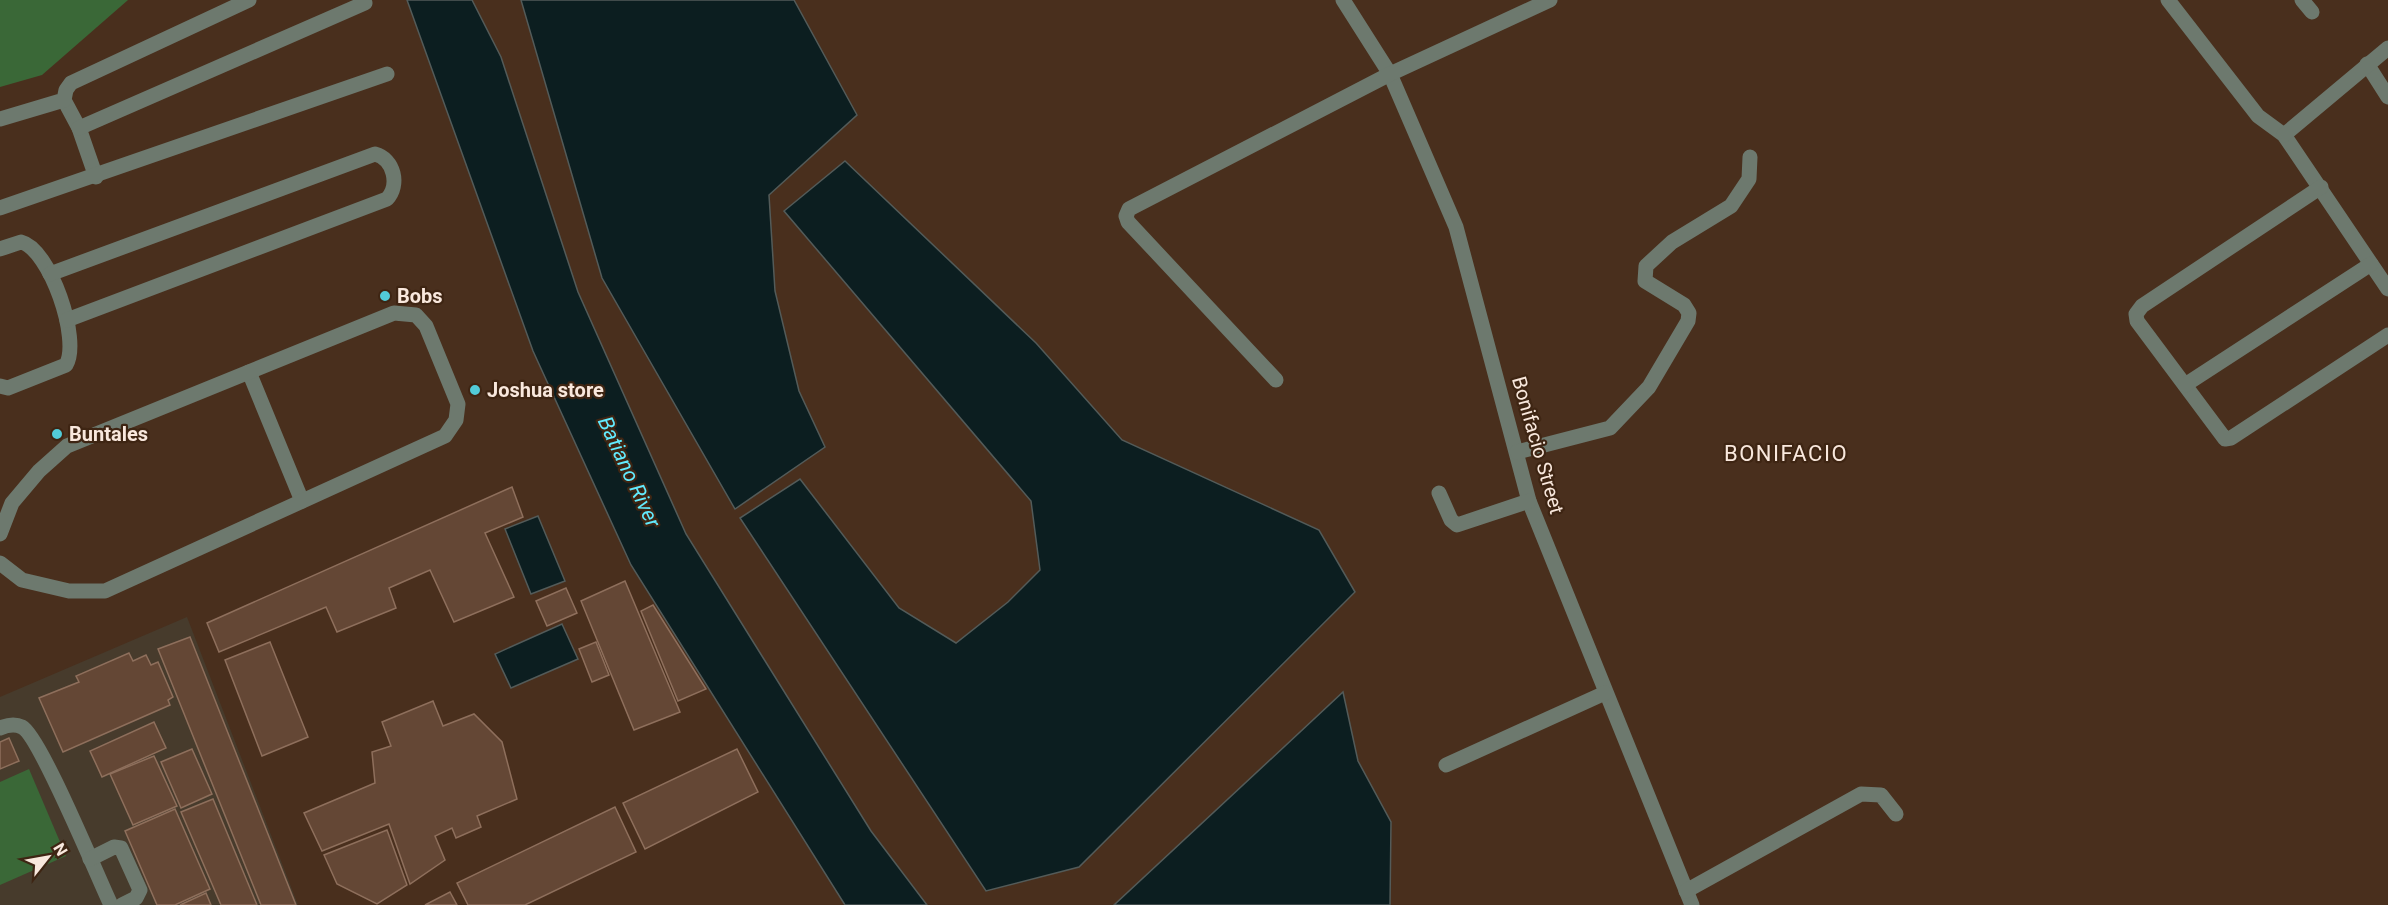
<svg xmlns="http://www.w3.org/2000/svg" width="2388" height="905" font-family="Roboto,sans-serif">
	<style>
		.education { fill: #473b2c }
		.green { fill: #3a6837 }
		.water { fill: #0c1e20; stroke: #535b59; stroke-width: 1.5 }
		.building { fill: #644735; stroke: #8e6f5c; stroke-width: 1.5 }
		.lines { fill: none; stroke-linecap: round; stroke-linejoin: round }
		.minor { stroke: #6d796e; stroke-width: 15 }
		.poi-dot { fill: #52cbd8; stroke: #3e2513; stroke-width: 2 }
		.labels { text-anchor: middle; stroke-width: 4.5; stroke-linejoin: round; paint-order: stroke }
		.poi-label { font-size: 20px; font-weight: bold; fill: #f9e8dd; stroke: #3e2513; text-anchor: start }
		.street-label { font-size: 20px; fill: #f9e8dd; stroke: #3e2513 }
		.water-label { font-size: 21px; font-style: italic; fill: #62ebfe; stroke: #3e2513 }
		.quarter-label { font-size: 22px; letter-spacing: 1.5px; fill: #f9e8dd; stroke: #3e2513 }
	</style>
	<rect width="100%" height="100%" fill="#492f1d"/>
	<!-- education -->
	<polygon class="education" points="187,617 298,905 0,905 0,697"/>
	<!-- green -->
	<g class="green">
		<polygon points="0,0 128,0 42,75 0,87"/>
		<polygon points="29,769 66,856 0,885 0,782"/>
	</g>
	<!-- water -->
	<g class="water">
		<polygon points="407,0 472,0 501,57 578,292 686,534 871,831 927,905 845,905 631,565 533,351"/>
		<polygon points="521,0 794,0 857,115 769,195 775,291 799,391 825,447 735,509 602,278"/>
		<polygon points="845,161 1036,343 1122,440 1319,530 1355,592 1079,867 986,891 740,518 800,479 899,608 956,643 1008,602 1040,570 1031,501 784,211"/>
		<polygon points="538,516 565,581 531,594 505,529"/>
		<polygon points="562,624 578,659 511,688 495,654"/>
		<polygon points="1343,692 1358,761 1391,822 1390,905 1114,905"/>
	</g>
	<!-- building -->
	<g class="building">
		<polygon points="512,487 523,517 485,533 514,597 454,622 430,570 389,588 396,608 337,632 326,607 219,652 207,623"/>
		<polygon points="625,581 680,712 634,730 581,601"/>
		<polygon points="566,588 577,613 547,626 536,601"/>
		<polygon points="653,605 706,689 678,701 641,611"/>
		<polygon points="190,637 296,905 261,905 158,649"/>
		<polygon points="270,642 308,737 262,756 225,660"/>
		<polygon points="596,642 609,675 592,682 579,649"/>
		<polygon points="129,653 133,661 146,655 151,665 158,662 173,697 168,700 170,705 63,752 39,698 79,682 76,676"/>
		<polygon points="433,701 443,726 474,714 502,742 517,799 477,816 481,827 456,838 452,828 435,836 445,860 410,884 389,824 322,851 304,813 375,783 372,752 391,746 382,722"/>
		<polygon points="154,722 166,748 102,777 90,751"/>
		<polygon points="9,738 19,761 0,769 0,742"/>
		<polygon points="192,749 212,794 181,808 161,762"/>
		<polygon points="737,749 758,792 645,849 623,803"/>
		<polygon points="154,756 177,806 133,825 110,774"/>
		<polygon points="213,799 257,905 221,905 181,812"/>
		<polygon points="615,807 636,852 525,905 468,905 457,883"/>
		<polygon points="175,809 210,889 175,905 157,905 125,831"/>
		<polygon points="387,830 407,885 377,904 337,884 324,855"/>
		<polygon points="450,892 457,905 425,905"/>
		<polygon points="206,893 211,905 180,905"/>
	</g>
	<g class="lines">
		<!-- minor -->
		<g class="minor">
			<polyline points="1343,0 1390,74 1456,227 1529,501 1692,905"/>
			<polyline points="2168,0 2258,116 2284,135 2388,289"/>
			<polyline points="2302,0 2312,12"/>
			<polyline points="2367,64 2388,97"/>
			<polyline points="64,100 79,128 96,177"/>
			<polyline points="0,119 64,100 66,90 71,83 249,0"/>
			<polyline points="79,128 365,3"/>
			<polyline points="2284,135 2388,48"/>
			<polyline points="2321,187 2142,306 2136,314 2137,321 2225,439 2231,438 2388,335"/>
			<polyline points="0,208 387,74"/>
			<path d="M0 249 21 242C50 249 81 340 66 365L8 388 0 386"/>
			<path d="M50 274 375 154C394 159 400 185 387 199L67 320"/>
			<polyline points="249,372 302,501"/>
			<polyline points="1276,380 1128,222 1126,216 1129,209 1390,74 1550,0"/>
			<polyline points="2185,385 2371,264"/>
			<polyline points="1517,452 1610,428 1649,387 1688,321 1689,313 1684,305 1645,281 1646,266 1672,242 1731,206 1749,179 1750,157"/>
			<polyline points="1439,493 1451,520 1457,525 1529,501"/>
			<polyline points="0,534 12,503 39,471 67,446 394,313 416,315 426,326 458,404 456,420 445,436 105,591 69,591 22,580 0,563"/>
			<path d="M0 728C7 725 14 723 22 727 40 736 98 878 111 905"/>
			<polyline points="1446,765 1605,693"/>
			<polyline points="90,859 114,847 121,848 140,890 136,898 122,905"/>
			<polyline points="1686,891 1861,794 1881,795 1896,814"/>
		</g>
	</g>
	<!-- markers -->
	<g class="poi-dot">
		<circle cx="385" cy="296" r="6"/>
		<circle cx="475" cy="390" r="6"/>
		<circle cx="57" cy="434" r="6"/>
	</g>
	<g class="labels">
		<!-- poi labels -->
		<g class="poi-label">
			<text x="397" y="303">Bobs</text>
			<text x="487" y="397">Joshua store</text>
			<text x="69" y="441">Buntales</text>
		</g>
		<!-- street labels -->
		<g class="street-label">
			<text transform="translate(1538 445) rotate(74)" y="7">Bonifacio Street</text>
		</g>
		<!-- water labels -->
		<g class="water-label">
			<text transform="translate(629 472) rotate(65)" y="7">Batiano River</text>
		</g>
		<!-- quarter labels -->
		<g class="quarter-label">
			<text x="1786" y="461">BONIFACIO</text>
		</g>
	</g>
	<!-- north arrow -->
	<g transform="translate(48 857) rotate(59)" stroke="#3e2513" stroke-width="4.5" paint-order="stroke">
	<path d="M0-4.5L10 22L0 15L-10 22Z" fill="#f9e8dd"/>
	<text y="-9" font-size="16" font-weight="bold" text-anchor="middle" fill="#f9e8dd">N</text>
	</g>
</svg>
